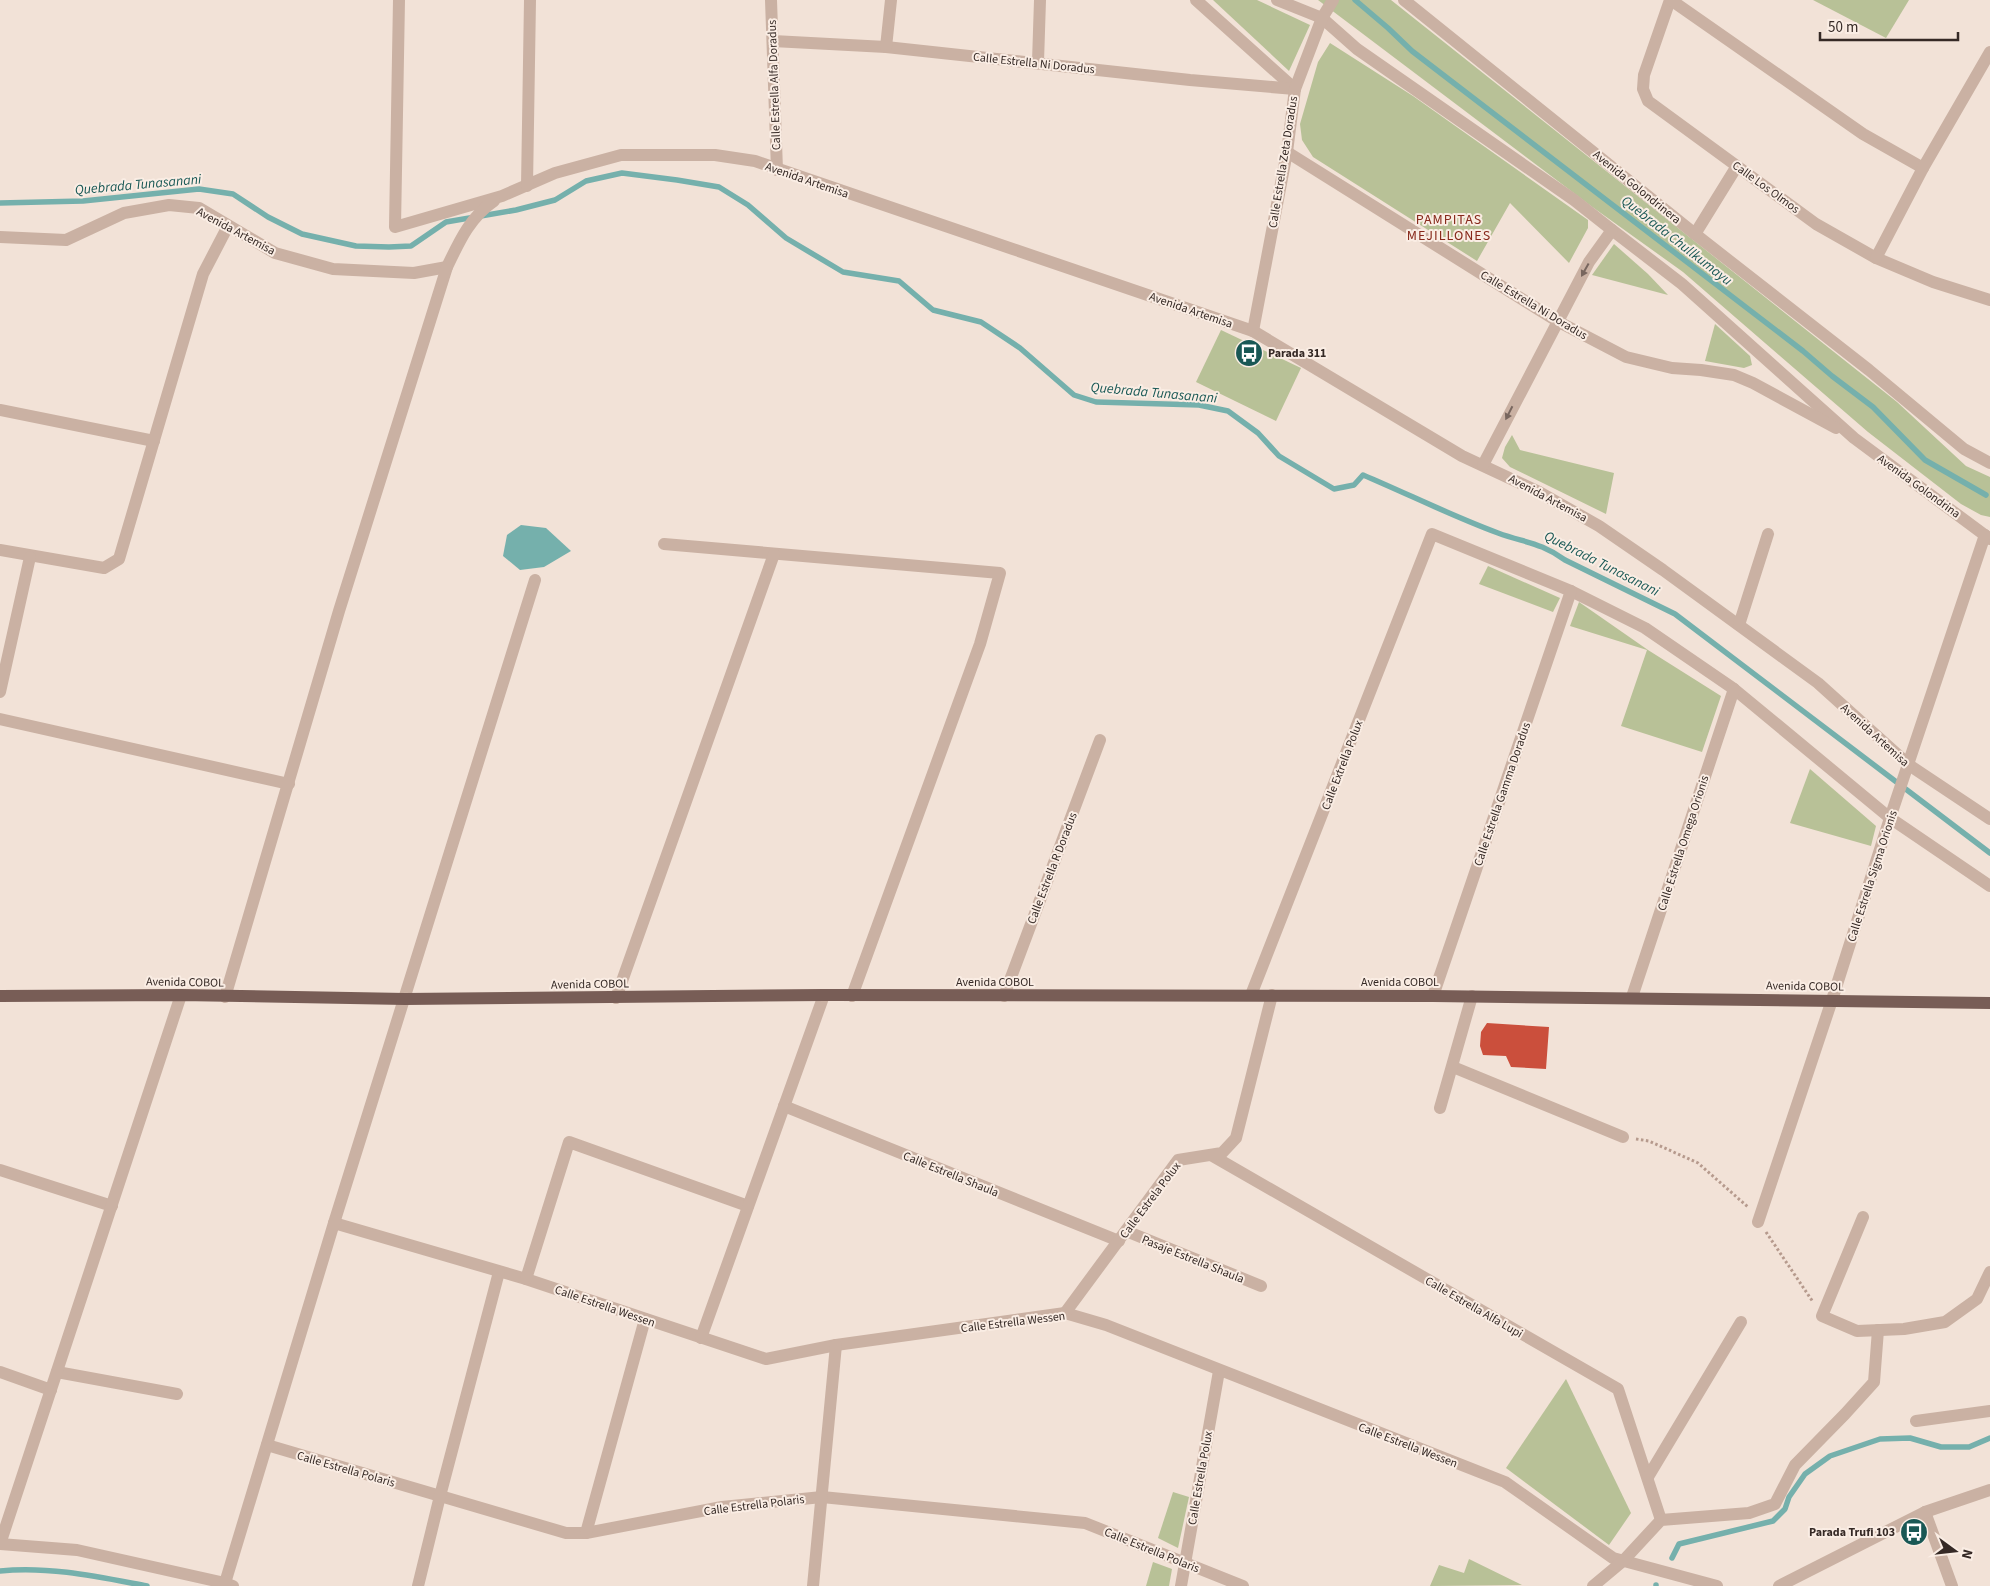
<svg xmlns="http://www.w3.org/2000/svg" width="1990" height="1586" font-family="'Source Sans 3',sans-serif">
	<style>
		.green { fill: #b8c197 }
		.water { fill: #75b0ac }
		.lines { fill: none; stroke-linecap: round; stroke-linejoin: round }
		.stream { stroke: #75b0ac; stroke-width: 5.5 }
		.building { fill: #cb4f3c }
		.path { stroke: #b69a8d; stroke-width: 3; stroke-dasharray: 2.5 2.5; stroke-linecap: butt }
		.minor { stroke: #cab1a3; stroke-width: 12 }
		.major { stroke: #785d56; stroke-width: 12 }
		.oneway { fill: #78665e }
		.labels { text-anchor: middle; stroke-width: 4; stroke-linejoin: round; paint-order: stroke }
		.street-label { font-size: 12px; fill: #352925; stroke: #faede4 }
		.poi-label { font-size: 12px; font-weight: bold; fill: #352925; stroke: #faede4; text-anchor: start }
		.water-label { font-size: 14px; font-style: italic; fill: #195855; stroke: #faede4 }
		.neighbourhood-label { font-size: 14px; letter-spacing: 1px; fill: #87291b; stroke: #faede4 }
	</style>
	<rect width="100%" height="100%" fill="#f2e2d7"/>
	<!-- green -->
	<g class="green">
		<polygon points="1213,0 1257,0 1310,25 1289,71"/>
		<polygon points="1318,0 1391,0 1897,402 1966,466 1990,477 1990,517 1981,515 1961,504 1868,432 1683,272 1591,206"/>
		<polygon points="1813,0 1909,0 1886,38"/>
		<polygon points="1330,43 1413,96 1588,220 1588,228 1569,263 1510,203 1477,261 1313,157 1302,140 1300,124 1318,62"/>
		<polygon points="1614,244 1648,274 1668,295 1592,275"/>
		<polygon points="1715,324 1750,356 1752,365 1744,368 1705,361"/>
		<polygon points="1221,330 1301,368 1276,421 1196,382"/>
		<polygon points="1512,435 1520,450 1614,473 1606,514 1510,467 1502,458 1505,447"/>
		<polygon points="1488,566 1560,598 1553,612 1479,584"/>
		<polygon points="1579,602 1648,650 1721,696 1702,752 1621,726 1647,650 1570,626"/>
		<polygon points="1810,769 1876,826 1871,846 1790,823"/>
		<polygon points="1566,1379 1631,1513 1609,1545 1506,1468"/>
		<polygon points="1173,1492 1189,1497 1178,1548 1158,1538"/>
		<polygon points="1469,1559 1522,1585 1430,1586 1439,1565 1464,1573"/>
		<polygon points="1153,1562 1172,1569 1169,1586 1146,1586"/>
	</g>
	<!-- water -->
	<polygon class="water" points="521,525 546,528 571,551 544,567 520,570 503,556 507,535"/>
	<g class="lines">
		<!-- stream -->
		<g class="stream">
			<polyline points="1355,0 1388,28 1412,51 1803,351 1832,376 1873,407 1925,460 1986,495"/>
			<path d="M0 203 83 201 199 189 233 194 268 217 302 234 356 246 389 247 411 246 446 222 516 210 555 200 586 181 622 173 677 180 719 187 748 205 786 238 843 272 899 281 933 310 981 322 1020 348 1074 395 1096 402 1199 405 1228 411 1258 433 1279 456 1334 489 1354 485 1363 475C1408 494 1452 516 1498 533 1525 543 1540 542 1565 560L1675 614 1990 853"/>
			<polyline points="1672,1558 1679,1544 1773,1521 1785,1509 1789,1497 1805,1474 1830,1456 1880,1439 1910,1438 1941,1447 1969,1447 1990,1438"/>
			<path d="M0 1571C50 1566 99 1577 147 1586"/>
			<polyline points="1656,1586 1656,1585"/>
		</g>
	</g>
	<!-- building -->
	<polygon class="building" points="1487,1023 1549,1027 1546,1069 1511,1067 1506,1056 1483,1055 1480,1046 1481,1032"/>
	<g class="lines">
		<!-- path -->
		<g class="path">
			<polyline points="1636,1139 1649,1141 1698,1163 1748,1207"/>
			<polyline points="1766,1232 1813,1302"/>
		</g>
		<!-- minor -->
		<g class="minor">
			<polyline points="399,0 395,227 502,196 555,173 621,155 715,155 755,161 1253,331 1462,456 1539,492 1599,526 1663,570 1818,683 1909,765 1990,819"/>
			<polyline points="771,0 777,170"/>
			<polyline points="1196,0 1295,89"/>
			<polyline points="1277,0 1322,18 1357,49 1574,200 1612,230 1682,284 1854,438 1990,539"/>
			<polyline points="1404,0 1695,234 1869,370 1964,449 1990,463"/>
			<polyline points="1670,0 1644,75 1643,89 1648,101 1816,224 1876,258 1933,282 1990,300"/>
			<polyline points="1671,0 1863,134 1923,168"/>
			<polyline points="773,41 886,47 1190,80 1295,89"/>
			<polyline points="886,47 891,0"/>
			<polyline points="1038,62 1040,0"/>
			<polyline points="1287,152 1557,321 1626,357 1672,368 1701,370 1734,375 1753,383 1836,428"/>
			<polyline points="527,186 530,0"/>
			<polyline points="1695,234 1737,166"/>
			<polyline points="0,237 66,240 124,213 169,205 199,208 275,253 333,269 414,273 447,267"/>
			<polyline points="1876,258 1923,168 1990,52"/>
			<polyline points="1253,331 1287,152 1295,89 1322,18 1333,0"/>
			<polyline points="0,410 154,441"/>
			<polyline points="1483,465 1589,262 1612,230"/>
			<polyline points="664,544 1000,573 980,644 852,996"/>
			<polyline points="0,550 104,568 119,559 203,274 228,226"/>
			<polyline points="1739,625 1768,534"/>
			<polyline points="0,692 30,557"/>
			<polyline points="0,719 289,784"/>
			<polyline points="1251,995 1432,534 1571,591 1645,628 1734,689 1890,818 1990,886"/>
			<polyline points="1004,996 1100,740"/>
			<polyline points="1433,996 1571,591"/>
			<path d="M225 997 339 611 447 267C459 242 470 217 494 201"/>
			<polyline points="1632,997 1734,689"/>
			<polyline points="616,998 774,554"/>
			<polyline points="1453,1067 1623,1137"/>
			<polyline points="784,1106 1119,1241"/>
			<polyline points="1440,1108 1472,996"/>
			<polyline points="1211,1155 1618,1389 1661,1520"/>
			<polyline points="0,1170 112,1206"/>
			<polyline points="1863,1217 1822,1316 1857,1331 1904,1329 1945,1322 1977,1299 1990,1272"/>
			<polyline points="1758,1222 1832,1000 1890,818 1985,535"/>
			<polyline points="334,1223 526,1279 766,1359 836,1345 1065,1313 1106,1325 1505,1482 1613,1558 1717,1586"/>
			<polyline points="1126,1231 1261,1286"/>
			<polyline points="526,1279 569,1142 748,1206"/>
			<polyline points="1065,1313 1178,1160 1222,1153 1236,1138 1272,995"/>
			<polyline points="701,1338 824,995"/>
			<polyline points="0,1372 51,1390"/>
			<polyline points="57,1372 177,1394"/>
			<polyline points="1916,1421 1990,1411"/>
			<polyline points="267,1445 566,1533 586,1533 722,1507 822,1497 1085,1523 1243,1586"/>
			<polyline points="1648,1477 1741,1322"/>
			<polyline points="1925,1512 1952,1586"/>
			<polyline points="586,1533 645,1319"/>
			<polyline points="0,1544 181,995"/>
			<polyline points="0,1544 77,1550 225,1583 233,1586"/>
			<polyline points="225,1583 334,1223 535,580"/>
			<polyline points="418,1586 440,1496 499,1272"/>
			<polyline points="813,1586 836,1345"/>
			<polyline points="1181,1586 1219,1371"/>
			<polyline points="1593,1586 1623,1561 1661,1520 1749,1513 1775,1504 1795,1465 1845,1414 1874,1382 1878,1330"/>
			<polyline points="1779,1586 1925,1512 1990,1490"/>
		</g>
		<!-- major -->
		<polyline class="major" points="0,996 181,995 405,999 824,995 1433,996 1990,1003"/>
	</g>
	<!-- one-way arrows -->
	<defs><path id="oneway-solid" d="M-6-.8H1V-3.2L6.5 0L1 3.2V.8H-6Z" transform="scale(1.25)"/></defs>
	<g class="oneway">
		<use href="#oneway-solid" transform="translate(1585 270) rotate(119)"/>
		<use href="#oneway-solid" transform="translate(1509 413) rotate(117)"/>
	</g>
	<!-- icons -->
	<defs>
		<g id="bus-disc" transform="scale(1.4375)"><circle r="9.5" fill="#195855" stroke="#faede4"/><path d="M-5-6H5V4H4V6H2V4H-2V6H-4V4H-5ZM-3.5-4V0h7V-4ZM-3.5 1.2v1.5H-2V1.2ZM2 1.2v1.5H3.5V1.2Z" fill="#fff"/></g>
	</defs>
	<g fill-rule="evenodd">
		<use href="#bus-disc" x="1249" y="353"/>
		<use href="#bus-disc" x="1914" y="1532"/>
	</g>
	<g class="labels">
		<!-- street labels -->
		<g class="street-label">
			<text transform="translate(1034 63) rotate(6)" y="4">Calle Estrella Ni Doradus</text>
			<text transform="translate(774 85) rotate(-92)" y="4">Calle Estrella Alfa Doradus</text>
			<text transform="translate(1283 162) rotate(-81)" y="4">Calle Estrella Zeta Doradus</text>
			<text transform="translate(807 180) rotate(19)" y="4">Avenida Artemisa</text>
			<text transform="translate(1637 187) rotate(39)" y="4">Avenida Golondrinera</text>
			<text transform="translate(1766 187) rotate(36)" y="4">Calle Los Olmos</text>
			<text transform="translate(236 231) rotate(28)" y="4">Avenida Artemisa</text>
			<text transform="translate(1534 305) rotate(31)" y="4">Calle Estrella Ni Doradus</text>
			<text transform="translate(1191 310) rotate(19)" y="4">Avenida Artemisa</text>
			<text transform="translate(1919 486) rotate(36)" y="4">Avenida Golondrina</text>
			<text transform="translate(1548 498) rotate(28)" y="4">Avenida Artemisa</text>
			<text transform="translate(1875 735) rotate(42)" y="4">Avenida Artemisa</text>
			<text transform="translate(1342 765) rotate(-69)" y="4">Calle Extrella Polux</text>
			<text transform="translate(1502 794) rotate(-71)" y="4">Calle Estrella Gamma Doradus</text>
			<text transform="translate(1683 843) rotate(-72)" y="4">Calle Estrella Omega Orionis</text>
			<text transform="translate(1052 868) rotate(-69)" y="4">Calle Estrella R Doradus</text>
			<text transform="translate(1872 876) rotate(-72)" y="4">Calle Estrella Sigma Orionis</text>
			<text transform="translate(185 982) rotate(1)" y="4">Avenida COBOL</text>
			<text x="995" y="986">Avenida COBOL</text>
			<text x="1400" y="986">Avenida COBOL</text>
			<text transform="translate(590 984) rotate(-1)" y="4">Avenida COBOL</text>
			<text transform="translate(1805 986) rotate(1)" y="4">Avenida COBOL</text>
			<text transform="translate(951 1174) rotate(22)" y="4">Calle Estrella Shaula</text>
			<text transform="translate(1150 1200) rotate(-53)" y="4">Calle Estrela Polux</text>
			<text transform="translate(1193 1259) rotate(22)" y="4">Pasaje Estrella Shaula</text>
			<text transform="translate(605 1306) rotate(19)" y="4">Calle Estrella Wessen</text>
			<text transform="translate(1474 1307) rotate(30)" y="4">Calle Estrella Alfa Lupi</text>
			<text transform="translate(1013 1322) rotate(-7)" y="4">Calle Estrella Wessen</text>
			<text transform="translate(1408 1445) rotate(21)" y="4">Calle Estrella Wessen</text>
			<text transform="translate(346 1469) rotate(16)" y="4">Calle Estrella Polaris</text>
			<text transform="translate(1200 1478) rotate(-80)" y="4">Calle Estrella Polux</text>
			<text transform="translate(754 1505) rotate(-7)" y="4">Calle Estrella Polaris</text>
			<text transform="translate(1152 1550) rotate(22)" y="4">Calle Estrella Polaris</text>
		</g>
		<!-- poi labels -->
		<g class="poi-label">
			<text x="1268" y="357">Parada 311</text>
			<text x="1895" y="1536" text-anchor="end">Parada Trufi 103</text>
		</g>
		<!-- water labels -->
		<g class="water-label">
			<text transform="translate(138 184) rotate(-5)" y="5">Quebrada Tunasanani</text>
			<text transform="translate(1677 240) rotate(38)" y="5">Quebrada Chullkumayu</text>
			<text transform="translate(1154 392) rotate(5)" y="5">Quebrada Tunasanani</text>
			<text transform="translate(1602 563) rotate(27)" y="5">Quebrada Tunasanani</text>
		</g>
		<!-- neighbourhood labels -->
		<g class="neighbourhood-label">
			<text x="1449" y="224">PAMPITAS<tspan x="1449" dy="16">MEJILLONES</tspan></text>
		</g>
	</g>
	<!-- north arrow -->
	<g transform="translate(1955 1551) rotate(105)" stroke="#faede4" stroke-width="4" paint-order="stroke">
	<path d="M0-4L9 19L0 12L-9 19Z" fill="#352925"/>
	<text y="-8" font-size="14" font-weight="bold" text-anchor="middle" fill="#352925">N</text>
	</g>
	<!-- scale -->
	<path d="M1820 32v8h138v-8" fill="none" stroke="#352925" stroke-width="2.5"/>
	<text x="1828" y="32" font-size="15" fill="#352925" stroke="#faede4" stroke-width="4" paint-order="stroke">50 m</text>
</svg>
